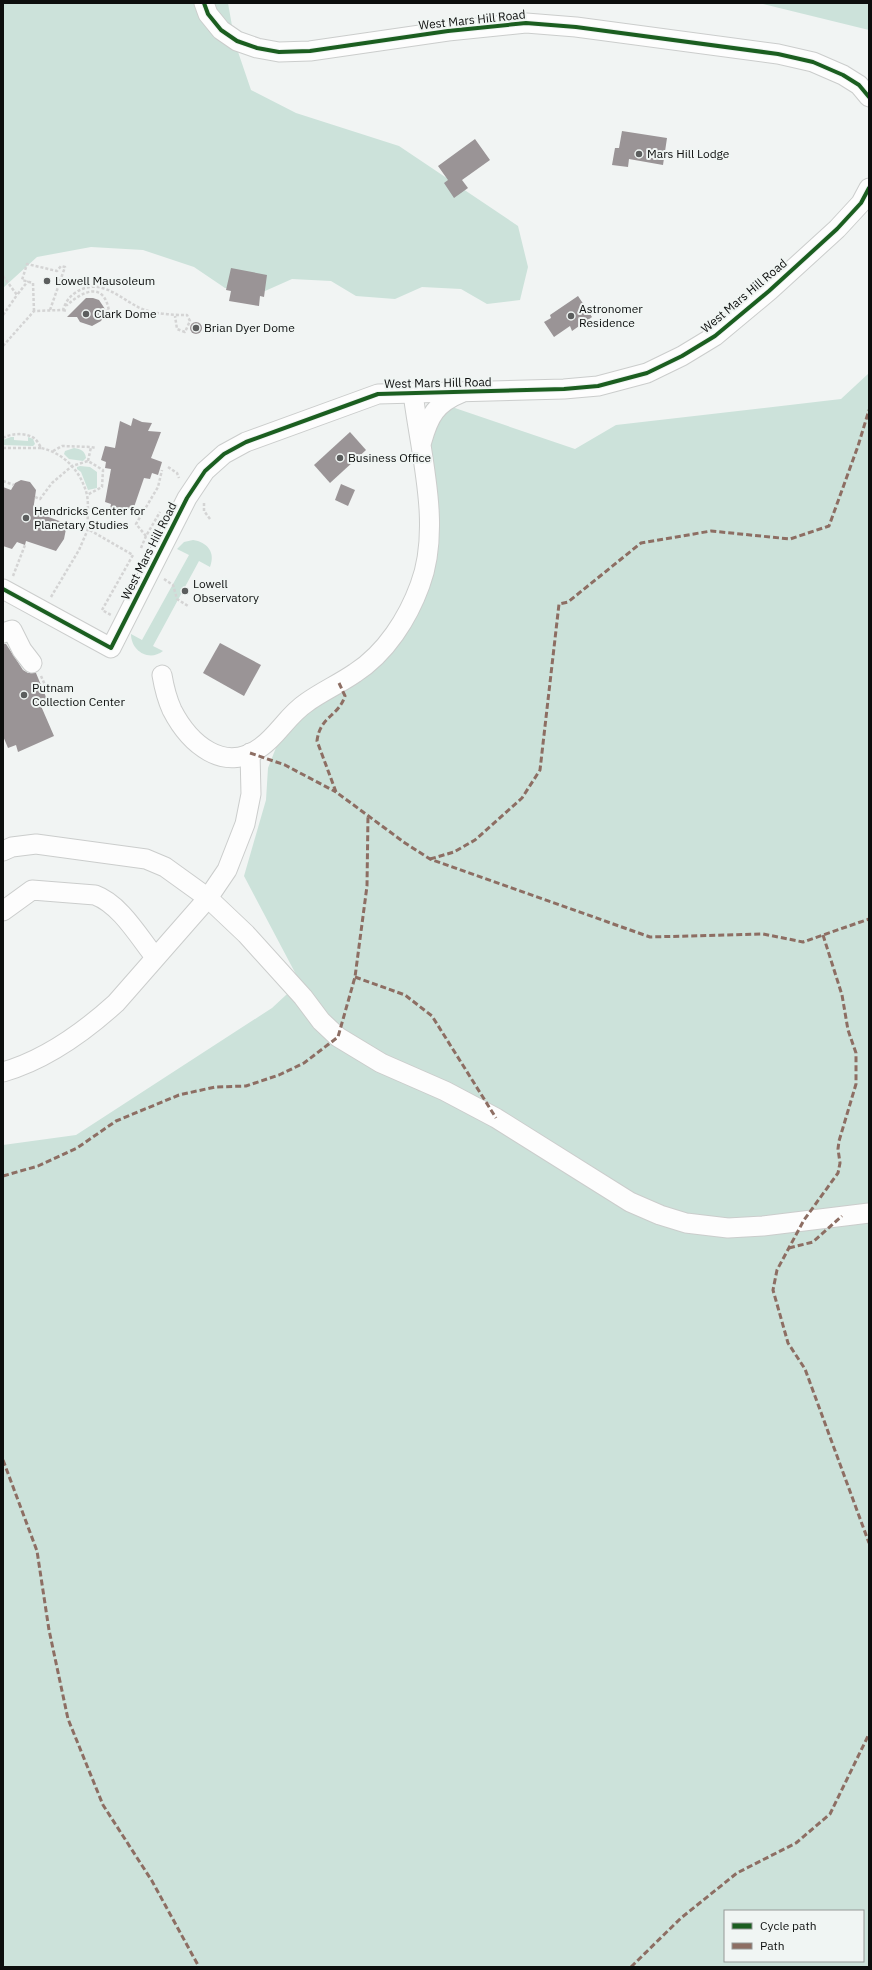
<svg xmlns="http://www.w3.org/2000/svg" width="872" height="1970" font-family="'IBM Plex Sans',sans-serif">
	<style>
		.green { fill: #cce2da; fill-rule: evenodd }
		.building { fill: #9a9496 }
		.lines { fill: none; stroke-linecap: round; stroke-linejoin: round }
		.minor-casing { stroke: #cbcdcc; stroke-width: 21 }
		.path { stroke: #d4d4d4; stroke-width: 2.5; stroke-dasharray: 3 2; stroke-linecap: butt }
		.minor { stroke: #fdfdfd; stroke-width: 19 }
		.quiet { stroke: #8d6e63; stroke-width: 3; stroke-dasharray: 6 3; stroke-linecap: butt }
		.cycleway-casing { stroke: #f0f5f3; stroke-width: 6 }
		.cycleway { stroke: #1b5e20; stroke-width: 4 }
		.poi-dot { fill: #5c5e5e; stroke: #f0f5f3; stroke-width: 1.5 }
		.labels { text-anchor: middle; stroke-width: 4; stroke-linejoin: round; paint-order: stroke }
		.street-label { font-size: 12px; fill: #0c0e0d; stroke: #f0f5f3 }
		.poi-label { font-size: 12px; fill: #0c0e0d; stroke: #f0f5f3; text-anchor: start }
	</style>
	<rect width="100%" height="100%" fill="#f1f4f3"/>
	<!-- green -->
	<g class="green">
		<polygon points="3,3 228,3 235,43 251,90 296,113 399,146 518,226 528,267 520,300 487,304 461,289 422,287 395,299 356,296 331,281 292,279 265,291 225,288 194,267 143,250 91,247 37,257 3,288"/>
		<polygon points="759,3 869,3 869,30"/>
		<path d="M869 373V1967H3V1145L76 1135 272 1008 300 982 244 876 266 800 268 768 279 740 296 718 416 616 429 435 449 406 575 449 616 425 841 399ZM725 1911H863V1961H725Z"/>
		<polygon points="11,437 14,437 14,440 28,441 28,437 33,439 35,444 33,446 3,445 3,440"/>
		<path d="M74 448C81 449 85 451 86 458L83 461 69 459 64 454 65 451Z"/>
		<polygon points="80,466 90,467 97,472 97,488 88,490 81,472 77,469 77,467"/>
		<path d="M193 540C207 542 216 552 210 567L199 561 153 646 163 651C149 662 131 651 131 634L142 640 189 555 177 549 184 542Z"/>
	</g>
	<!-- building -->
	<g class="building">
		<polygon points="622,131 667,138 663,165 629,159 628,167 612,165 615,148 619,148"/>
		<polygon points="475,139 490,160 462,180 468,188 454,198 444,183 448,180 438,166"/>
		<polygon points="231,268 267,275 264,297 260,296 259,306 229,301 231,291 226,290"/>
		<polygon points="578,296 592,317 572,331 570,326 554,337 544,322 551,318 550,315"/>
		<polygon points="86,298 93,298 99,300 105,309 104,316 101,321 92,326 80,322 77,317 67,317"/>
		<circle cx="196" cy="328" r="6"/>
		<polygon points="133,418 142,422 152,423 148,431 161,432 151,458 162,462 158,475 152,473 150,479 144,478 133,510 127,509 124,515 117,515 110,510 111,504 105,502 111,469 105,468 106,462 101,460 105,446 115,448 120,421 131,426"/>
		<polygon points="350,432 366,450 330,483 314,465"/>
		<polygon points="21,480 30,482 36,490 33,511 67,524 64,539 56,551 26,541 25,545 17,542 12,549 3,546 3,487 11,490 15,483"/>
		<polygon points="341,484 355,490 348,506 335,500"/>
		<polygon points="220,643 261,665 244,696 203,673"/>
		<polygon points="6,644 23,670 28,673 36,673 48,702 41,706 54,736 18,752 16,745 8,748 3,736 3,644"/>
	</g>
	<g class="lines">
		<!-- minor casing -->
		<g class="minor-casing">
			<g id="minor">
				<polyline points="204,3 208,14 221,30 237,41 257,48 279,52 310,51 448,31 526,23 576,27 778,54 813,62 843,75 859,85 869,97"/>
				<path d="M422 441C429 416 436 403 461 393"/>
				<polyline points="3,589 111,648 187,498 205,471 224,454 246,442 378,394 564,389 598,386 647,373 682,356 715,336 769,291 837,229 861,203 869,188"/>
				<polyline points="3,633 12,630 22,650 32,663"/>
				<path d="M162 675C164 687 167 699 172 710 189 743 224 775 261 747 278 735 288 715 306 703 321 692 339 684 355 673 386 653 408 618 420 585 442 527 420 452 413 393"/>
				<polyline points="3,851 12,847 36,844 146,859 165,867 208,898 246,934 303,997 321,1021 338,1037 381,1063 445,1091 496,1118 630,1202 660,1215 686,1223 728,1228 763,1226 869,1213"/>
				<path d="M3 911 32 890 95 895C120 904 139 937 155 957"/>
				<path d="M3 1072C45 1060 84 1032 116 1003L208 898 227 870 245 824 251 794 250 753"/>
			</g>
		</g>
		<!-- path -->
		<g class="path">
			<polyline points="3,276 17,295 28,281"/>
			<path d="M65 305H67C83 291 104 281 109 311H105"/>
			<polyline points="63,310 67,311"/>
			<polyline points="34,311 33,283 22,280 27,264 57,271 61,266 65,267 50,310"/>
			<polyline points="3,315 17,295"/>
			<path d="M3 346 34 311 63 310C65 303 69 297 75 293 98 277 116 295 136 306 150 314 172 315 187 315L190 321 185 332 177 329 175 316"/>
			<path d="M3 438C11 433 29 432 36 440 38 442 40 446 41 448 64 453 81 471 87 495 89 505 87 518 88 529L133 555 102 610 111 615"/>
			<polyline points="3,448 41,448"/>
			<polyline points="53,451 62,446 91,447"/>
			<polyline points="88,461 91,447 96,448"/>
			<polyline points="168,467 177,473 179,478"/>
			<polyline points="3,481 14,485"/>
			<polyline points="35,497 40,499 52,483 72,466 88,461 103,470 102,487 87,495"/>
			<polyline points="204,503 204,511 210,519"/>
			<polyline points="146,536 136,524 158,487 162,470"/>
			<polyline points="141,548 146,536 160,512"/>
			<polyline points="13,576 25,545"/>
			<polyline points="164,579 173,585 177,599 188,606"/>
			<polyline points="51,597 79,550 88,529"/>
			<polyline points="41,676 45,685 42,687"/>
		</g>
		<!-- minor -->
		<use href="#minor" class="minor"/>
		<!-- quiet -->
		<g class="quiet">
			<path d="M339 683 345 696C338 717 320 716 317 741L336 792 405 843 430 859 650 937 763 934 803 942 869 919"/>
			<polyline points="250,753 285,765 336,792"/>
			<polyline points="430,859 454,852 475,840 522,798 540,770 559,604 568,602 641,543 711,531 790,539 829,526 858,446 869,410"/>
			<polyline points="823,935 842,995 848,1030 856,1053 856,1084 839,1141 838,1149 840,1163 838,1173 804,1220 777,1270 773,1290 788,1343 805,1369 869,1543"/>
			<polyline points="355,977 405,995 432,1016 496,1118"/>
			<polyline points="3,1176 38,1166 77,1148 116,1121 179,1095 215,1087 246,1086 279,1075 304,1063 338,1037 355,977 367,886 368,815"/>
			<polyline points="789,1248 813,1242 842,1216"/>
			<polyline points="3,1460 37,1551 49,1630 68,1719 103,1805 152,1881 199,1967"/>
			<polyline points="631,1967 681,1918 737,1873 796,1843 830,1814 869,1734"/>
		</g>
		<!-- cycleway casing -->
		<g class="cycleway-casing">
			<g id="cycleway">
				<polyline points="204,3 208,14 221,30 237,41 257,48 279,52 310,51 448,31 526,23 576,27 778,54 813,62 843,75 859,85 869,97"/>
				<polyline points="3,589 111,648 187,498 205,471 224,454 246,442 378,394 564,389 598,386 647,373 682,356 715,336 769,291 837,229 861,203 869,188"/>
			</g>
		</g>
		<!-- cycleway -->
		<use href="#cycleway" class="cycleway"/>
	</g>
	<!-- markers -->
	<g class="poi-dot">
		<circle cx="639" cy="154" r="4"/>
		<circle cx="47" cy="281" r="4"/>
		<circle cx="86" cy="314" r="4"/>
		<circle cx="571" cy="316" r="4"/>
		<circle cx="196" cy="328" r="4"/>
		<circle cx="340" cy="458" r="4"/>
		<circle cx="26" cy="518" r="4"/>
		<circle cx="185" cy="591" r="4"/>
		<circle cx="24" cy="695" r="4"/>
	</g>
	<g class="labels">
		<!-- street labels -->
		<g class="street-label">
			<text transform="translate(472 20) rotate(-6)" y="4">West Mars Hill Road</text>
			<text transform="translate(744 296) rotate(-40)" y="4">West Mars Hill Road</text>
			<text transform="translate(438 383) rotate(-1)" y="4">West Mars Hill Road</text>
			<text transform="translate(149 551) rotate(-63)" y="4">West Mars Hill Road</text>
		</g>
		<!-- poi labels -->
		<g class="poi-label">
			<text x="647" y="158">Mars Hill Lodge</text>
			<text x="55" y="285">Lowell Mausoleum</text>
			<text x="579" y="313">Astronomer<tspan x="579" dy="14">Residence</tspan></text>
			<text x="94" y="318">Clark Dome</text>
			<text x="204" y="332">Brian Dyer Dome</text>
			<text x="348" y="462">Business Office</text>
			<text x="34" y="515">Hendricks Center for<tspan x="34" dy="14">Planetary Studies</tspan></text>
			<text x="193" y="588">Lowell<tspan x="193" dy="14">Observatory</tspan></text>
			<text x="32" y="692">Putnam<tspan x="32" dy="14">Collection Center</tspan></text>
		</g>
	</g>
	<!-- border -->
	<rect width="872" height="1970" fill="none" stroke="#0c0e0d" stroke-width="8"/>
	<!-- legend -->
	<rect x="724" y="1910" width="140" height="52" fill="#f0f5f3" stroke="#959997"/>
	<rect x="732" y="1923" width="20" height="6" fill="#1b5e20" stroke="#959997"/>
	<text x="760" y="1930" font-size="12" fill="#0c0e0d">Cycle path</text>
	<rect x="732" y="1943" width="20" height="6" fill="#8d6e63" stroke="#959997"/>
	<text x="760" y="1950" font-size="12" fill="#0c0e0d">Path</text>
</svg>
